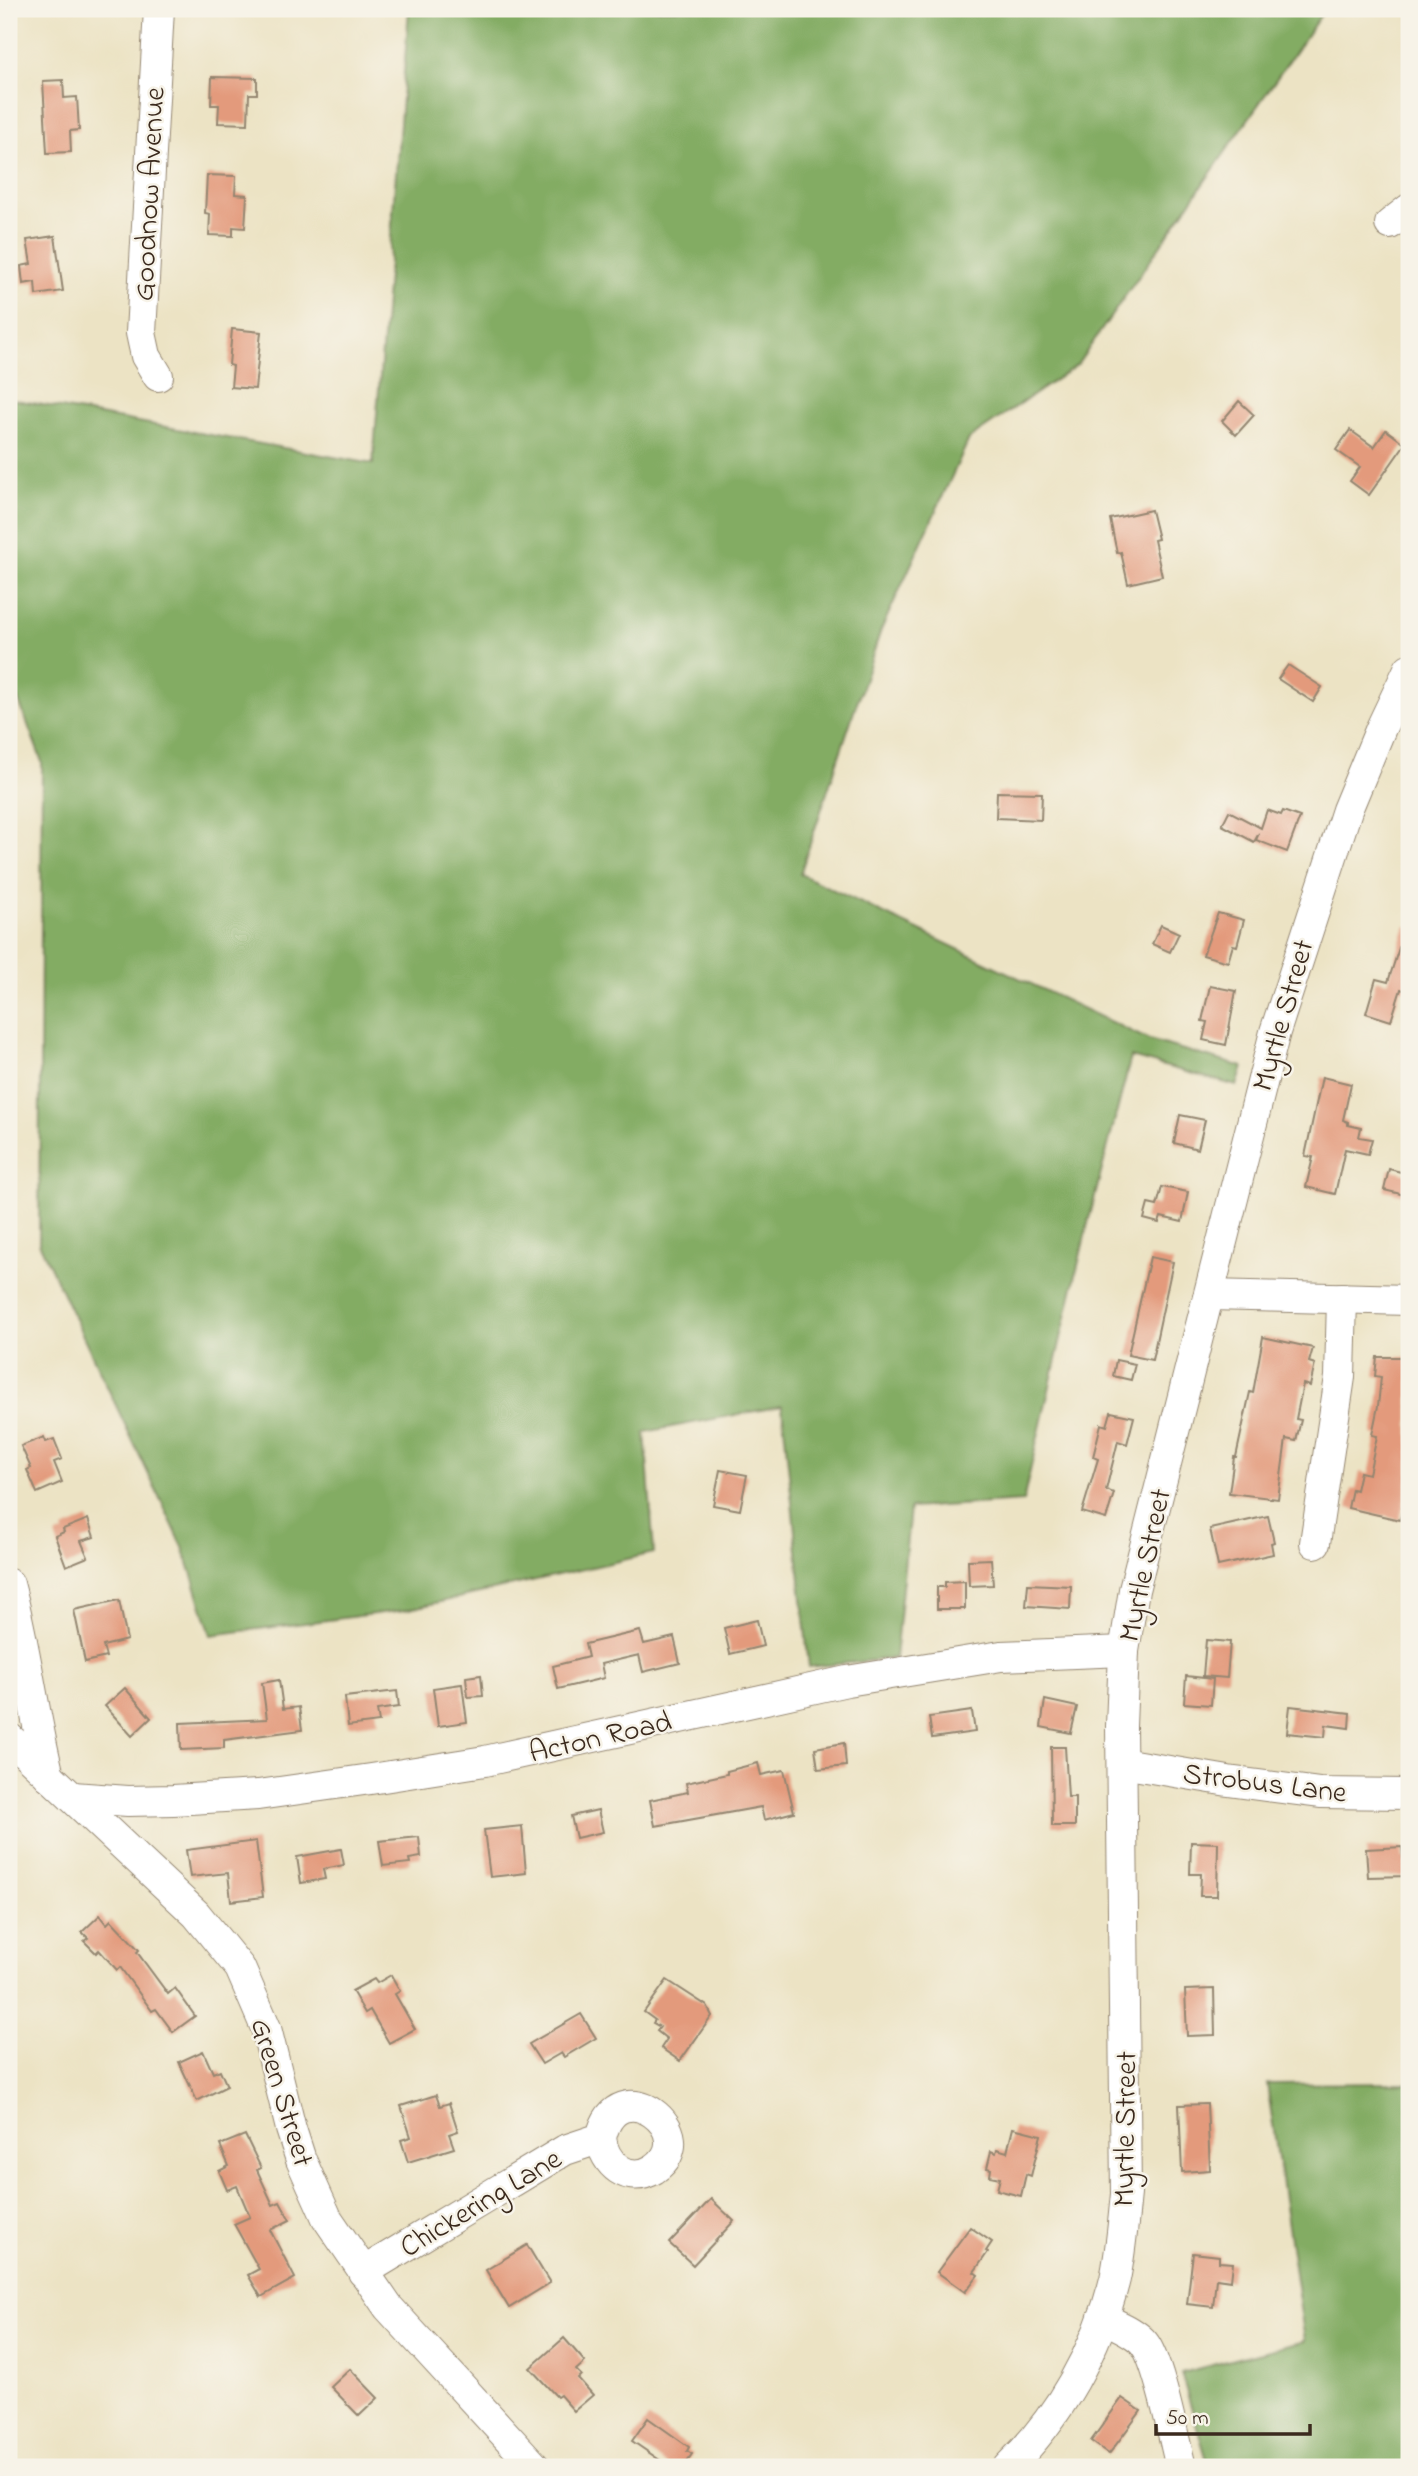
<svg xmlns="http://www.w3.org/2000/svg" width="1418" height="2476" font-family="'Indie Flower',sans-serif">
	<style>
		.forest { fill: #83ac63; stroke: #5f6b40; stroke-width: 2 }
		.building { fill: #e39a7c }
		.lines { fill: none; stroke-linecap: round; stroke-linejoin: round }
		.minor-casing { stroke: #948671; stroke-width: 32 }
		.minor { stroke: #fff; stroke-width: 30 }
		.labels { text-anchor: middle; stroke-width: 5; stroke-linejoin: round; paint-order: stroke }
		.street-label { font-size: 30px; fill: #3b2a1e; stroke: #f7f3e8 }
	</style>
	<rect width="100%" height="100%" fill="#f7f3e8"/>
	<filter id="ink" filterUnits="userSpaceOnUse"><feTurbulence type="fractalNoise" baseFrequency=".0143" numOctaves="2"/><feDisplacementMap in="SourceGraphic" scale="14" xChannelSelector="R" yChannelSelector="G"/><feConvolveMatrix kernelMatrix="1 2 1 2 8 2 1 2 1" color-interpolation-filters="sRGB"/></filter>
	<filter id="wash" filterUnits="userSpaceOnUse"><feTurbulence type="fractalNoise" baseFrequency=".00686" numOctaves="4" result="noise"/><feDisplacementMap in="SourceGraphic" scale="28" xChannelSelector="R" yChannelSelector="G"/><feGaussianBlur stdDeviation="1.57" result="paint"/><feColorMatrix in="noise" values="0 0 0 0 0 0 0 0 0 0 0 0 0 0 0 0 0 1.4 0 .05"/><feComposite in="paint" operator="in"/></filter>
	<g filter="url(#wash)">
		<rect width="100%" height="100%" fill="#ece3c4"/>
		<!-- forest -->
		<g class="forest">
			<polygon points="409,9 1325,9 1077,365 969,439 881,630 800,874 1149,1040 1243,1067 1237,1086 1131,1057 1087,1227 1023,1501 910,1508 895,1658 809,1667 782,1406 645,1432 654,1553 405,1610 211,1635 183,1547 39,1243 42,762 9,675 10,399 373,464"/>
			<polygon points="1409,2083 1409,2467 1209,2467 1181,2373 1305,2341 1267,2084"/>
		</g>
		<g id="blocks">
			<!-- building -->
			<g class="building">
				<polygon points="212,77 257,78 257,94 249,94 248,124 218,123 219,105 211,105"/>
				<polygon points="63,80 64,98 77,97 79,130 70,131 71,152 47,153 43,81"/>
				<polygon points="207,175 236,176 235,194 247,195 245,228 233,227 233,236 209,235 210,214 205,213"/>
				<polygon points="55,236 63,291 36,295 35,282 23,284 21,266 31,264 27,240"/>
				<polygon points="232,329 261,332 255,389 231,387 233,366 229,365"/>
				<polygon points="1239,401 1254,415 1236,435 1222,421"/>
				<polygon points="1350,430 1374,447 1386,430 1405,444 1369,495 1350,481 1360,467 1336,450"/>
				<polygon points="1151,510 1158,539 1154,540 1162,576 1128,584 1121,552 1117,553 1110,519"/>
				<polygon points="1288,665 1322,687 1313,702 1278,679"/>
				<polygon points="997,792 1042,793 1041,820 996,818"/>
				<polygon points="1267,810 1281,815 1283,811 1300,817 1287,852 1256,840 1259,833 1254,842 1222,825 1229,811 1261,828"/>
				<polygon points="1218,913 1244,920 1237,946 1233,945 1228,962 1203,955"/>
				<polygon points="1161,925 1179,933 1170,952 1152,944"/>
				<polygon points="1406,926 1409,927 1409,992 1401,989 1391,1021 1366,1013 1376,979 1388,982"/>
				<polygon points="1210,986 1236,991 1226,1045 1203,1040 1207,1022 1202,1021"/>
				<polygon points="1322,1077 1351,1084 1343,1120 1348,1122 1348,1125 1361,1128 1359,1137 1372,1139 1368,1154 1345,1149 1335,1194 1306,1187 1313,1157 1305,1156"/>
				<polygon points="1180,1115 1205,1120 1198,1149 1174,1143"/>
				<polygon points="1389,1169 1409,1174 1409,1196 1384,1190"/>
				<polygon points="1162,1187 1188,1192 1182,1222 1161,1217 1159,1223 1144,1219 1148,1204 1157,1206"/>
				<polygon points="1150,1257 1173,1262 1152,1360 1128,1355"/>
				<polygon points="1263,1337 1313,1348 1309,1362 1315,1364 1310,1386 1303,1384 1296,1419 1301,1420 1296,1441 1286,1439 1278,1499 1229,1493 1234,1457 1236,1457 1250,1392 1253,1393"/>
				<polygon points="1377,1357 1409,1357 1409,1478 1400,1520 1348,1508 1352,1489 1356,1490 1360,1472 1369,1474 1377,1436 1372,1435 1378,1406 1381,1377 1375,1376"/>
				<polygon points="1116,1360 1135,1364 1131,1380 1113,1376"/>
				<polygon points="1111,1412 1134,1417 1127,1444 1118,1441 1106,1490 1114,1493 1106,1519 1082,1512 1098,1459 1093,1457 1101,1424 1107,1426"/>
				<polygon points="44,1437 46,1442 54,1439 62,1459 54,1462 62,1482 37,1493 27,1470 31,1468 21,1446"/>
				<polygon points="720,1470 747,1475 740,1510 713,1505"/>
				<polygon points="1268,1516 1274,1542 1271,1543 1273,1554 1218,1566 1210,1529"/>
				<polygon points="88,1519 94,1537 81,1541 88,1557 66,1566 55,1536 64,1532 63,1529"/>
				<polygon points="991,1559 993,1585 969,1586 968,1560"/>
				<polygon points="965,1581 965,1609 937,1609 937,1587 945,1587 945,1582"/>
				<polygon points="1028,1584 1071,1586 1070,1609 1026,1606"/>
				<polygon points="119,1600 127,1640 103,1646 106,1657 85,1662 74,1610"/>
				<polygon points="757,1620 763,1646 730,1654 724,1628"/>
				<polygon points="640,1631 644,1644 674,1637 680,1663 643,1672 639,1655 601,1664 604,1678 558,1689 553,1666 588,1657 585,1644"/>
				<polygon points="1206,1640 1230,1642 1227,1678 1203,1676"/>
				<polygon points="481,1675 483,1696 468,1697 466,1677"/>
				<polygon points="1186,1676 1213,1679 1211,1705 1184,1703"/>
				<polygon points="279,1680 283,1709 299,1707 302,1730 224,1740 224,1748 181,1750 180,1723 267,1719 262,1683"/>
				<polygon points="462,1684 467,1722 438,1726 433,1688"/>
				<polygon points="125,1688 151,1718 132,1736 105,1706"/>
				<polygon points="397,1691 399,1707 377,1710 379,1722 348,1726 345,1697"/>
				<polygon points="1045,1700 1077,1707 1071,1733 1041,1727"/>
				<polygon points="1290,1706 1350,1713 1349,1728 1326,1725 1325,1737 1287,1733"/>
				<polygon points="972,1711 975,1732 932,1738 929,1717"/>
				<polygon points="844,1743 846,1766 818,1769 815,1748"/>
				<polygon points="1051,1747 1065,1747 1068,1797 1075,1797 1075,1826 1052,1826"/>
				<polygon points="758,1763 761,1775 784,1770 794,1812 764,1820 761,1807 655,1826 650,1800 688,1792 686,1783 727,1774 727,1771"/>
				<polygon points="598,1810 603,1832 576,1838 571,1816"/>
				<polygon points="522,1826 526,1873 490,1877 484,1830"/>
				<polygon points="419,1837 421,1857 409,1859 410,1863 383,1866 379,1841"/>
				<polygon points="256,1841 263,1897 231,1901 228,1873 190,1877 186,1850"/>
				<polygon points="1191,1842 1218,1843 1217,1896 1200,1896 1201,1874 1190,1874"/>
				<polygon points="1402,1847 1403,1858 1409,1857 1409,1876 1368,1877 1366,1849"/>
				<polygon points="341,1849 344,1865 323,1869 325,1879 301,1883 297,1857"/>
				<polygon points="100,1915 107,1924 111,1920 139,1950 137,1952 168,1994 175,1988 195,2016 173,2032 156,2009 152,2011 120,1967 117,1970 99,1950 96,1953 84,1941 88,1938 82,1932"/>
				<polygon points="391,1975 400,1991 395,1994 415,2029 389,2043 370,2010 365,2013 352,1991 374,1979 377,1983"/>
				<polygon points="667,1980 707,2006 712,2016 680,2061 661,2048 667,2039 657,2031 660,2027 653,2023 655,2020 644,2012"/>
				<polygon points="1214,1989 1215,2035 1187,2036 1185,1990"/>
				<polygon points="581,2014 596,2038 564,2057 561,2053 542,2064 529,2044"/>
				<polygon points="203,2051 213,2073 220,2070 227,2086 197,2101 179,2062"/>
				<polygon points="436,2095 440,2106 449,2103 458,2131 449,2134 454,2148 408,2162 401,2140 411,2137 401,2106"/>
				<polygon points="1207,2104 1210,2170 1182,2172 1179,2105"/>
				<polygon points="1013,2128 1041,2135 1031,2176 1026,2174 1021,2196 997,2190 1000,2178 990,2176 991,2169 987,2168 991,2151 996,2153 997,2149 1007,2152"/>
				<polygon points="245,2135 261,2168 257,2170 273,2205 280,2202 290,2220 270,2230 295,2278 261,2297 248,2275 259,2269 234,2224 250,2217 237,2186 227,2190 219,2171 229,2166 220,2145"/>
				<polygon points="711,2199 734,2221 693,2265 669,2243"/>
				<polygon points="970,2227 992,2242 986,2251 988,2252 974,2272 978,2275 965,2292 937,2272"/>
				<polygon points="527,2245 550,2283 509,2308 486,2270"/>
				<polygon points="1193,2253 1219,2256 1219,2262 1233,2263 1231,2281 1216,2279 1213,2307 1187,2304"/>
				<polygon points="564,2338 585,2362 576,2370 581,2375 578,2378 593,2395 574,2411 560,2395 557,2397 530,2368"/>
				<polygon points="350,2369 378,2398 359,2416 331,2387"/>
				<polygon points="1122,2398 1141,2411 1109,2454 1091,2441"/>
				<polygon points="648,2418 689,2447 687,2451 692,2454 683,2467 670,2467 632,2441"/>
			</g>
		</g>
	</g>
	<g filter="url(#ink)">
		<use href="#blocks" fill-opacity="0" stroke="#948671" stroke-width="2"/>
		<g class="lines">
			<!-- minor casing -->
			<g class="minor-casing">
				<g id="minor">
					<polyline points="1390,224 1409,209"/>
					<polyline points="158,376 146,356 141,333 159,9"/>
					<polyline points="1210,1295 1409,1300"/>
					<polyline points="1315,1543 1340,1377 1342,1298"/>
					<path d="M9 1584C26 1647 33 1712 49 1776"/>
					<polyline points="9,1738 196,1914 240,1968 266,2028 291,2129 301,2160 327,2218 388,2307 535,2467"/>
					<polyline points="1122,1763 1228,1781 1320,1793 1409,1794"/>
					<polyline points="73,1797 128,1801 173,1800 258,1795 371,1779 485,1761 847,1681 1001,1656 1124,1651"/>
					<path d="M363 2272 565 2150 601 2138C604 2164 628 2185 654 2169 706 2134 617 2065 601 2138"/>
					<path d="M1103 2318C1116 2325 1134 2331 1144 2343 1159 2361 1174 2441 1181 2467"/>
					<path d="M1008 2467C1059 2418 1098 2348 1115 2279 1121 2251 1123 2222 1126 2194L1121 1726 1124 1651 1134 1590 1275 1032 1347 810 1381 728 1409 669"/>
				</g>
			</g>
			<!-- minor -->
			<use href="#minor" class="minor"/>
		</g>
	</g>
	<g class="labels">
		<!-- street labels -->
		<g class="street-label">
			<text transform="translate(148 194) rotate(-87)" y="10">Goodnow Avenue</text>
			<text transform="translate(1282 1015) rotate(-74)" y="10">Myrtle Street</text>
			<text transform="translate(1144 1565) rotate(-78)" y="10">Myrtle Street</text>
			<text transform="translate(600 1736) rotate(-13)" y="10">Acton Road</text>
			<text transform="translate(1265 1782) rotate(7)" y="10">Strobus Lane</text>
			<text transform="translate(283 2092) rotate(73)" y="10">Green Street</text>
			<text transform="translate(1124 2129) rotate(-89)" y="10">Myrtle Street</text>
			<text transform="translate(480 2202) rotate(-31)" y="10">Chickering Lane</text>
		</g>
	</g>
	<!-- margin -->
	<rect width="1418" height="2476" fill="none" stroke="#f7f3e8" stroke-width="35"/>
	<!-- scale -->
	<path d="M1156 2424v10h154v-10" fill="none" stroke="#3b2a1e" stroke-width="3.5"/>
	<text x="1166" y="2424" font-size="21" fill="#3b2a1e" stroke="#f7f3e8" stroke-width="5" paint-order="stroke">50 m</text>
</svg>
